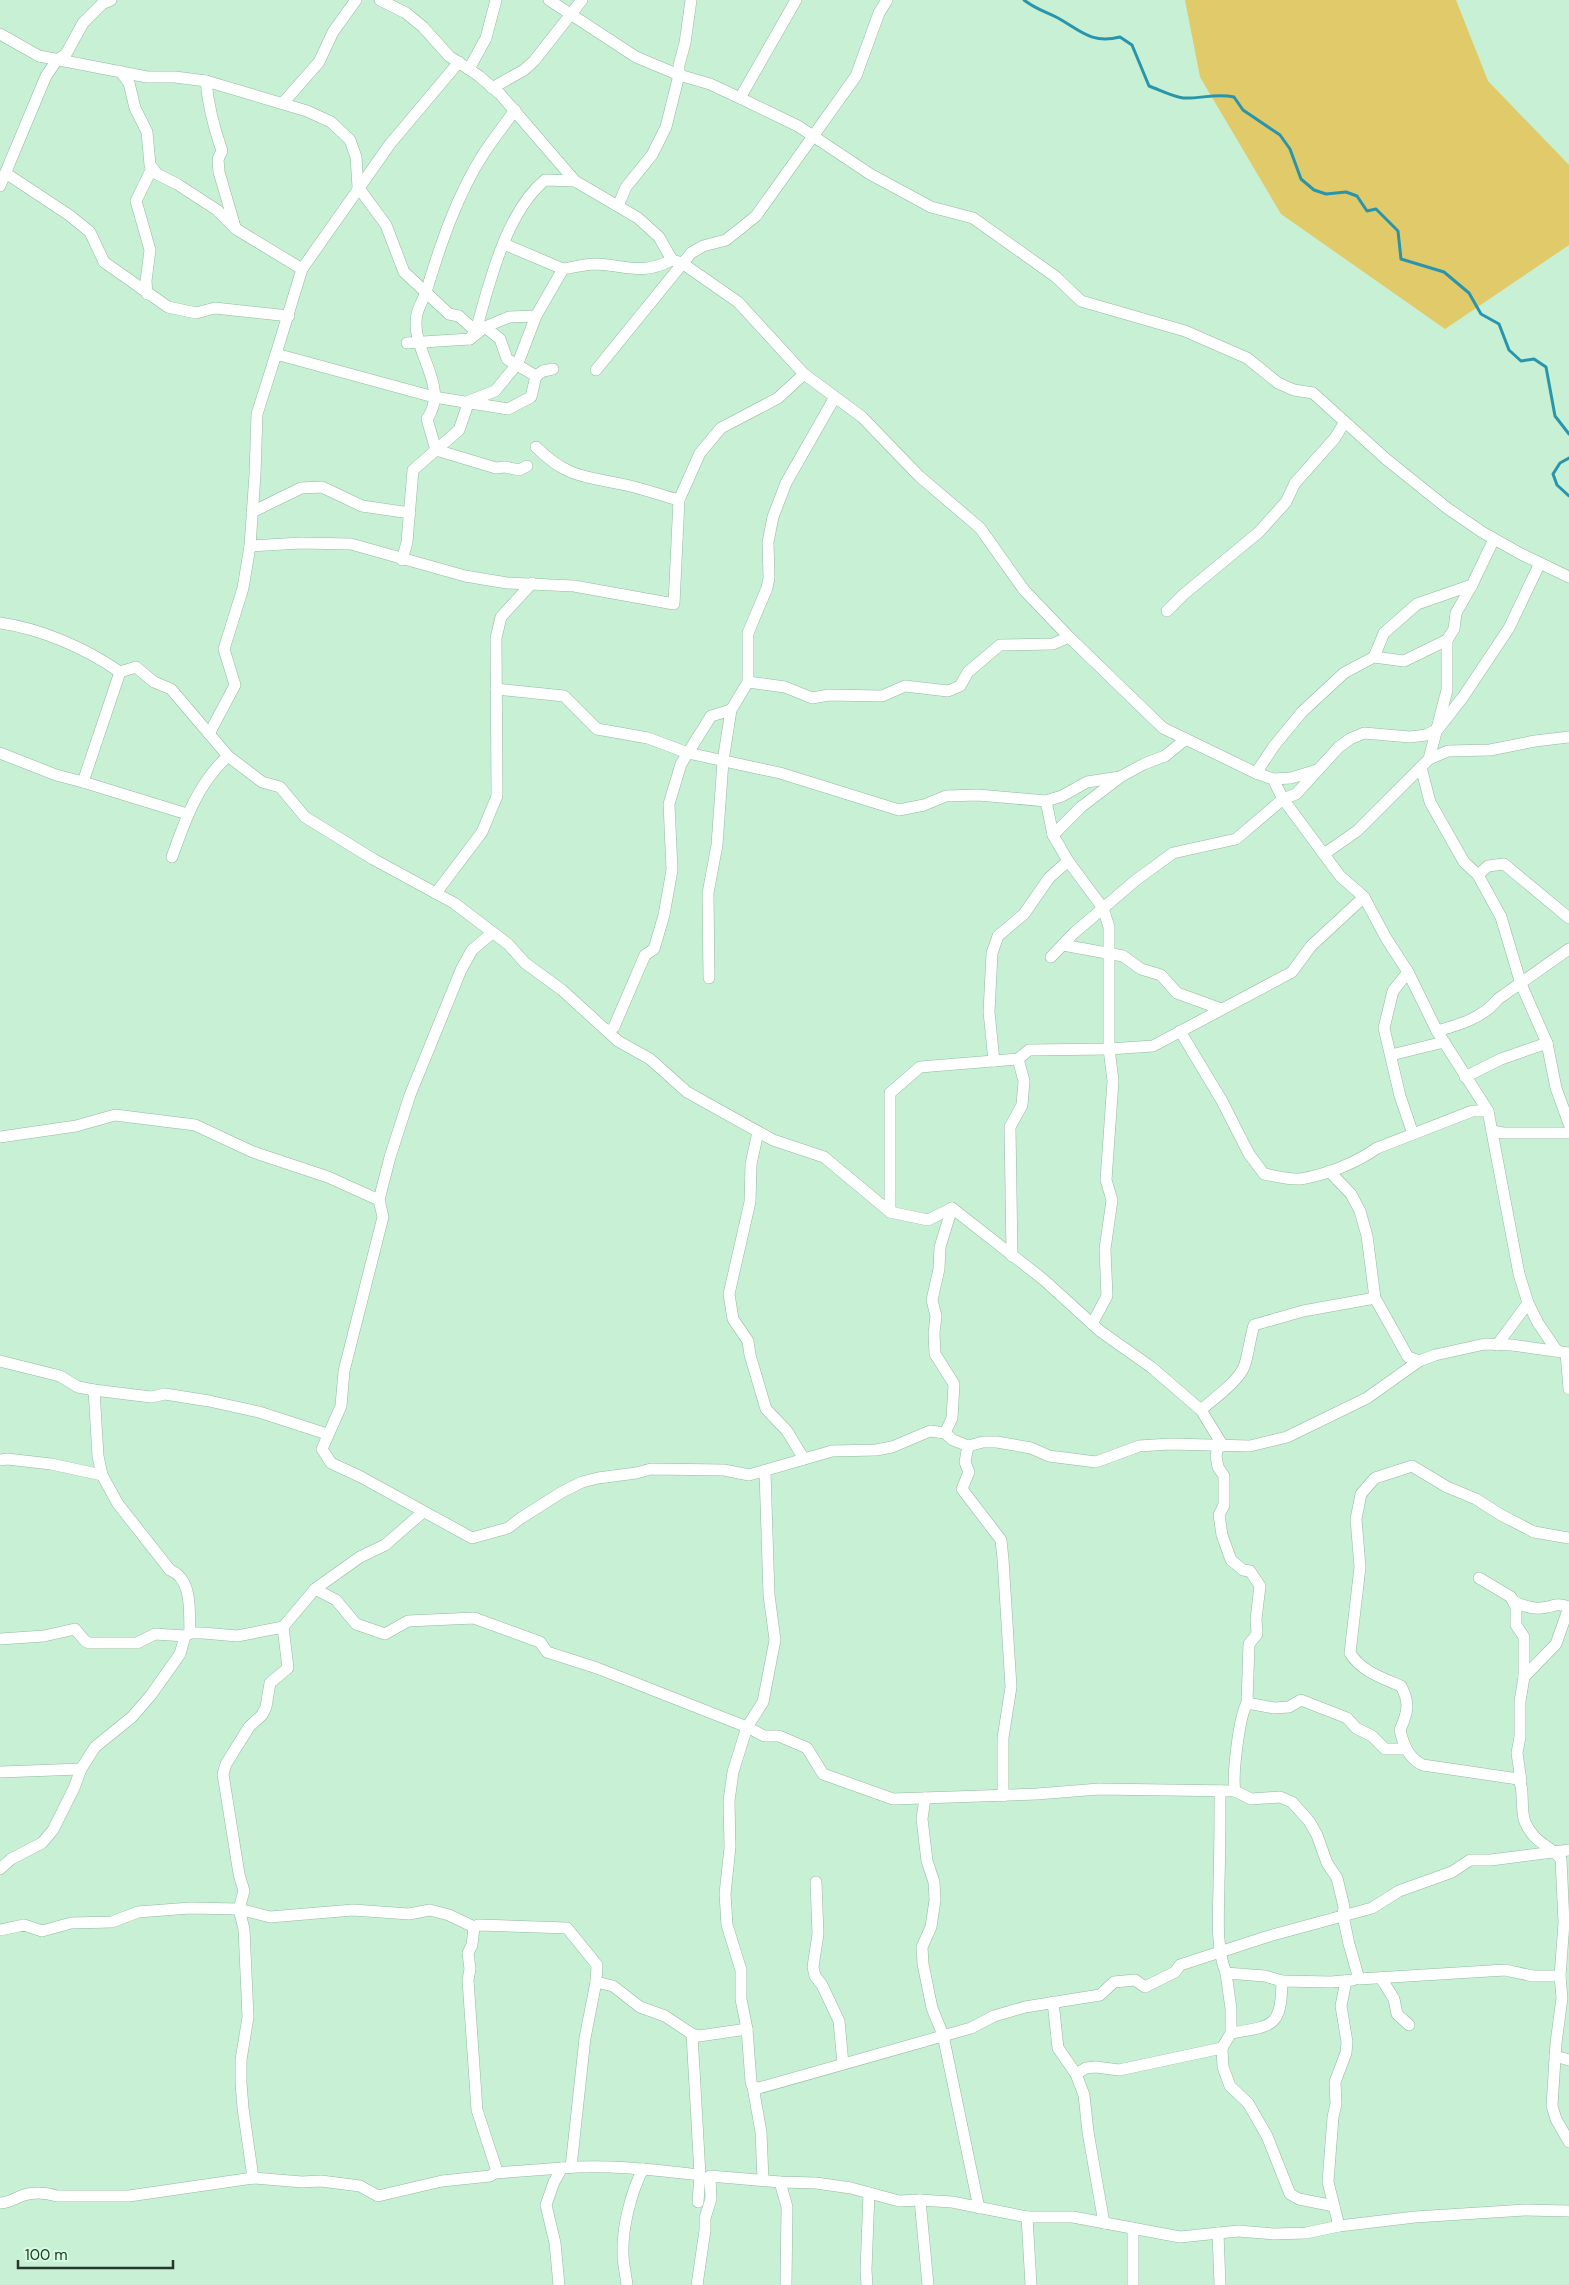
<svg xmlns="http://www.w3.org/2000/svg" width="1569" height="2285" font-family="'DM Sans',sans-serif">
	<style>
		.green { fill: #e1ca6a }
		.lines { fill: none; stroke-linecap: round; stroke-linejoin: round }
		.stream { stroke: #2995ac; stroke-width: 3 }
		.street-casing { stroke: #92ba9f; stroke-width: 12 }
		.street { stroke: #fff; stroke-width: 11 }
	</style>
	<rect width="100%" height="100%" fill="#c7f0d4"/>
	<!-- green -->
	<polygon class="green" points="1185,0 1456,0 1488,81 1569,165 1569,245 1445,329 1281,214 1200,77"/>
	<g class="lines">
		<!-- stream -->
		<g class="stream">
			<path d="M1024 0C1037 10 1045 11 1058 18 1081 31 1091 44 1120 37L1132 45 1149 86C1160 90 1171 96 1183 98 1200 99 1216 93 1234 97L1243 110 1280 135 1290 149 1301 179 1314 190 1326 194 1346 192 1357 196 1367 211 1376 209 1398 231 1401 259 1444 272 1469 293 1481 314 1499 324 1509 350 1521 361 1534 359 1546 367 1555 416 1569 434"/>
			<polyline points="1569,458 1560,463 1553,474 1557,485 1569,496"/>
		</g>
		<!-- street casing -->
		<g class="street-casing">
			<g id="street">
				<polyline points="380,0 406,13 423,27 449,56 479,76 500,94 575,181 638,218 659,237 672,260 682,263 738,302 804,374 862,417 919,476 980,528 1024,590 1069,637 1163,728 1256,773 1273,779 1283,799 1340,876 1364,897 1386,938 1408,972 1437,1031 1488,1111 1519,1274 1528,1303 1538,1323 1557,1351"/>
				<polyline points="549,0 636,57 679,75 710,84 740,98 798,126 870,174 931,207 973,218 1056,277 1081,301 1185,331 1247,358 1278,383 1294,390 1313,393 1386,459 1447,508 1482,532 1521,554 1569,577"/>
				<polyline points="0,34 39,56 147,77 175,77 206,81 307,111 331,122 350,140 356,157 358,187 386,225 404,272 449,314 459,316 471,327 485,327 500,339 507,359 536,376 543,371 553,369"/>
				<polyline points="469,69 486,38 496,0"/>
				<polyline points="120,71 129,83 135,108 147,132 150,165 157,174 177,184 217,210 236,229 302,269 276,354 434,397 508,409 531,397 536,376"/>
				<path d="M206 81C208 106 214 128 222 151L218 159 219 172 235 227"/>
				<polyline points="492,88 524,70 534,61 582,0"/>
				<polyline points="740,98 796,0"/>
				<polyline points="283,103 319,62 333,32 356,0"/>
				<path d="M515 110C505 124 494 138 484 153 457 195 441 243 427 289 424 298 419 306 417 314 409 350 451 385 427 419L436 450 496 468 505 467 519 470 527 466"/>
				<polyline points="7,174 69,215 90,232 104,262 168,307 196,313 215,308 289,316"/>
				<polyline points="0,186 46,76 57,60 66,54 83,23 102,4 111,0"/>
				<polyline points="618,206 626,187 652,155 666,127 679,75 679,65 685,43 691,0"/>
				<polyline points="504,244 563,269"/>
				<polyline points="302,269 390,144 459,62"/>
				<polyline points="147,294 146,281 150,250 136,201 152,168"/>
				<path d="M470 339 477 327C490 280 507 211 545 180L575 181"/>
				<polyline points="407,343 470,339 485,327 509,317 536,316"/>
				<polyline points="596,370 691,253 703,246 726,240 756,216 856,76 879,13 887,0"/>
				<path d="M536 447C569 480 588 476 630 486 647 490 663 496 679 500"/>
				<polyline points="252,512 301,488 322,487 362,506 410,513"/>
				<polyline points="250,546 301,543 351,544 465,576 507,583 574,586 674,604 679,500 700,453 721,428 778,398 804,374"/>
				<path d="M402 560 407 542 413 470 459 430 469 401 495 391 518 363 536 316 563 269C573 268 584 264 595 264 626 265 641 276 672 260"/>
				<polyline points="1167,611 1184,594 1259,532 1286,502 1295,483 1335,438 1344,423"/>
				<path d="M0 623C42 629 85 648 120 672L136 667 154 682 171 689 228 756 262 782 280 787 305 817 373 859 454 903 508 944 525 963 562 990 618 1041 650 1059 687 1092 773 1140 824 1157 890 1212 928 1220 952 1208 1044 1280 1100 1331 1151 1367 1201 1410 1223 1446"/>
				<polyline points="1374,657 1384,633 1417,604 1472,585"/>
				<polyline points="748,682 785,687 812,698 829,695 882,696 905,686 948,691 960,686 968,672 1000,645 1053,644 1069,637"/>
				<polyline points="496,689 564,696 597,729 648,738 688,753 780,773 899,810 924,805 946,796 978,795 1046,801 1062,796 1087,782 1120,777 1144,764 1165,756 1186,739"/>
				<polyline points="209,734 235,685 224,649 243,588 250,546 255,474 257,414 276,354"/>
				<polyline points="0,753 56,775 83,782 187,814"/>
				<polyline points="1429,759 1448,751 1490,750 1535,741 1569,737"/>
				<polyline points="1421,767 1430,802 1464,862 1478,875 1501,917 1521,984 1547,1043 1556,1088 1569,1124"/>
				<polyline points="1256,773 1274,746 1302,712 1344,673 1374,657 1404,661 1447,640"/>
				<polyline points="1273,779 1291,778 1317,770"/>
				<polyline points="83,782 120,672"/>
				<polyline points="1046,801 1053,835 1068,861 1103,908 1109,927 1109,1049 1113,1081 1106,1180 1112,1200 1105,1249 1107,1296 1092,1324"/>
				<polyline points="1053,835 1081,807 1119,778"/>
				<polyline points="1324,854 1357,831 1429,759 1447,690 1447,640 1454,629 1456,613 1472,585 1494,539"/>
				<path d="M172 857C185 820 198 783 228 756"/>
				<polyline points="1478,875 1488,866 1504,864 1569,918"/>
				<polyline points="436,893 482,832 497,796 496,638 501,617 532,583"/>
				<polyline points="492,933 472,950 461,970 410,1095 390,1157 379,1200 383,1217 344,1371 341,1406 322,1449 331,1463 361,1477 472,1538 508,1528 521,1518 562,1492 582,1482 598,1478 636,1473 651,1469 724,1470 749,1475 832,1451 876,1450 892,1447 930,1431 945,1433 953,1440 968,1446 983,1442 997,1442 1031,1448 1049,1456 1096,1462 1139,1446 1170,1444 1250,1446 1287,1437 1367,1398 1419,1361 1435,1355 1485,1344 1512,1345 1569,1353"/>
				<polyline points="1063,945 1123,956 1141,969 1161,975 1177,993 1221,1009"/>
				<polyline points="1051,957 1074,933 1136,880 1173,853 1236,839 1283,799 1296,794 1339,747 1350,739 1364,733 1410,737 1426,735 1438,729 1463,697 1509,628 1540,563"/>
				<polyline points="1408,972 1393,991 1384,1028 1400,1096 1413,1134"/>
				<polyline points="709,978 708,893 717,845 723,761 731,710 748,682 748,633 767,588 769,578 768,542 773,517 786,483 835,397"/>
				<polyline points="609,1031 614,1027 645,955 654,949 664,915 672,870 669,804 681,764 711,716 731,710"/>
				<path d="M1180 1031 1222 1101 1249 1154 1264 1174C1275 1176 1289 1180 1300 1179 1326 1175 1356 1163 1377 1148L1472 1111H1488"/>
				<path d="M1437 1031C1459 1025 1483 1018 1498 999L1569 949"/>
				<polyline points="1391,1055 1444,1042"/>
				<polyline points="994,1061 989,1012 992,953 998,936 1024,914 1049,878 1068,861"/>
				<polyline points="1465,1077 1501,1059 1547,1043"/>
				<polyline points="1492,1131 1503,1133 1569,1133"/>
				<polyline points="758,1132 751,1164 750,1202 729,1294 733,1319 748,1341 750,1355 766,1409 787,1431 804,1459"/>
				<polyline points="0,1137 76,1126 115,1115 195,1125 253,1152 328,1177 379,1200"/>
				<polyline points="1329,1171 1351,1194 1360,1211 1367,1236 1375,1298 1408,1357 1419,1361"/>
				<polyline points="890,1212 890,1093 920,1067 1018,1059 1029,1050 1109,1049 1153,1046 1292,972 1311,946 1364,897"/>
				<polyline points="1012,1256 1010,1127 1022,1105 1024,1081 1018,1059"/>
				<polyline points="1497,1345 1528,1303"/>
				<polyline points="1566,1353 1569,1389"/>
				<polyline points="0,1361 60,1376 78,1387 94,1390 151,1397 165,1394 209,1401 259,1412 327,1434"/>
				<path d="M94 1390 98 1456 102 1475 118 1504 170 1570C193 1579 189 1612 190 1633"/>
				<path d="M1201 1410C1214 1398 1240 1381 1245 1364 1249 1351 1250 1338 1254 1325L1303 1311 1375 1298"/>
				<polyline points="945,1433 952,1418 954,1384 935,1354 934,1333 936,1316 932,1300 939,1269 940,1247 952,1208"/>
				<polyline points="968,1446 965,1462 969,1472 962,1489 1001,1540 1003,1559 1011,1687 1003,1738 1003,1796"/>
				<path d="M1218 1446 1216 1456 1218 1467 1224 1476V1505L1219 1515 1222 1535 1231 1560 1243 1570 1250 1571 1260 1586 1256 1619 1257 1634 1249 1644 1247 1703C1239 1717 1232 1776 1235 1791L1251 1799 1280 1797 1292 1802 1309 1821 1317 1835 1327 1863 1337 1878 1344 1907 1343 1916 1349 1944 1359 1979 1505 1970 1533 1976H1560"/>
				<polyline points="0,1460 7,1459 51,1464 102,1475"/>
				<path d="M1569 1538 1534 1532 1501 1515 1476 1499 1447 1487 1412 1466 1375 1478 1361 1494 1356 1519 1360 1567 1350 1653C1361 1671 1382 1678 1401 1686 1410 1703 1408 1712 1400 1730 1403 1744 1409 1759 1423 1765L1518 1779C1525 1787 1520 1810 1525 1822 1534 1843 1548 1844 1561 1859L1564 1923 1560 1976 1562 1998 1556 2043 1552 2106 1556 2119 1569 2142"/>
				<polyline points="1479,1578 1511,1597 1516,1607 1516,1625 1524,1637 1524,1677"/>
				<polyline points="315,1589 336,1600 356,1624 385,1634 408,1621 474,1618 540,1642 547,1652 597,1668 747,1727 764,1736 779,1736 807,1748 823,1774 893,1799 1037,1794 1099,1789 1235,1791"/>
				<path d="M1513 1601C1521 1605 1531 1609 1541 1608 1554 1607 1555 1602 1569 1607"/>
				<polyline points="0,1639 44,1636 75,1629 85,1641 89,1643 137,1643 155,1634 185,1636"/>
				<polyline points="1247,1703 1274,1708 1289,1707 1301,1700 1347,1718 1356,1728 1372,1736 1385,1749 1406,1749"/>
				<polyline points="0,1772 81,1769"/>
				<polyline points="1521,1781 1517,1753 1520,1737 1520,1701 1524,1677 1556,1644 1569,1607"/>
				<path d="M1220 1791C1220 1821 1220 1851 1219 1881 1219 1911 1215 1945 1226 1973L1265 1976 1282 1981"/>
				<polyline points="925,1798 922,1819 927,1861 934,1882 935,1900 931,1927 922,1947 923,1964 932,2008 943,2035 979,2208"/>
				<polyline points="0,1869 11,1859 42,1843 53,1830 74,1788 81,1769 95,1747 132,1717 151,1695 180,1654 185,1636 190,1633 203,1633 237,1636 283,1627 315,1589 360,1557 385,1545 423,1512"/>
				<polyline points="816,1882 818,1934 813,1967 815,1976 822,1985 839,2021 843,2064"/>
				<polyline points="0,1930 24,1925 42,1931 71,1923 112,1922 138,1912 190,1908 239,1909 270,1917 353,1910 409,1914 430,1910 449,1915 474,1927"/>
				<polyline points="1226,1973 1231,2009 1231,2033 1222,2048 1223,2067 1230,2086 1248,2103 1267,2136 1290,2194 1299,2199 1334,2206"/>
				<polyline points="1381,1978 1394,1999 1397,2014 1409,2025"/>
				<polyline points="1053,2002 1058,2048 1076,2074 1084,2095 1088,2132 1104,2223"/>
				<polyline points="747,2029 741,1999 741,1970 727,1925 725,1894 730,1847 729,1801 733,1772 747,1727 763,1702 775,1640 769,1595 765,1472"/>
				<path d="M1231 2033C1275 2026 1281 2026 1282 1981L1331 1982 1353 1980"/>
				<polyline points="692,2034 700,2175"/>
				<polyline points="1555,2056 1569,2060"/>
				<polyline points="1076,2074 1086,2068 1096,2067 1119,2070 1222,2048"/>
				<polyline points="753,2087 761,2132 763,2180"/>
				<polyline points="571,2167 585,2038 596,1982"/>
				<polyline points="495,2173 562,2168"/>
				<polyline points="253,2178 243,2108 241,2083 241,2060 248,2017 244,1929 239,1909 244,1891 239,1874 223,1774 226,1764 249,1727 262,1715 266,1707 270,1683 288,1668 283,1627"/>
				<polyline points="780,2182 787,2207 786,2285"/>
				<polyline points="920,2200 928,2285"/>
				<path d="M0 2203C9 2203 15 2198 24 2195 34 2192 47 2193 57 2196H129L253 2178 302 2182 321 2181 360 2186 378 2196 442 2181 490 2176 495 2173 496 2168 477 2110 468 1980 470 1969 468 1953 472 1945 474 1927 478 1925 567 1928 597 1965 596 1982 613 1986 640 2007 665 2016 692 2034 699 2036 747 2029 751 2082 753 2087 759 2088 971 2028 994 2016 1025 2007 1100 1995 1114 1982 1135 1980 1145 1987 1175 1972 1180 1965 1269 1936 1372 1908 1399 1891 1452 1872 1470 1860H1491L1569 1850"/>
				<polyline points="1027,2217 1031,2285"/>
				<polyline points="1339,2226 1328,2182 1333,2117 1336,2104 1335,2082 1346,2053 1347,2042 1341,2006 1346,1981"/>
				<polyline points="1133,2228 1133,2285"/>
				<polyline points="1218,2233 1220,2285"/>
				<path d="M559 2285 555 2243 546 2205 554 2182 562 2168C608 2164 655 2170 700 2175L698 2202"/>
				<path d="M627 2285C626 2275 623 2264 623 2254 622 2228 631 2192 643 2169"/>
				<polyline points="697,2285 705,2230 705,2218 711,2199 710,2176 780,2182 816,2183 851,2188 899,2201 920,2200 952,2202 1027,2217 1073,2217 1180,2237 1238,2231 1274,2234 1306,2233 1339,2226 1415,2217 1525,2210 1569,2211"/>
				<polyline points="867,2285 866,2270 869,2193"/>
			</g>
		</g>
		<!-- street -->
		<use href="#street" class="street"/>
	</g>
	<!-- scale -->
	<path d="M18 2260v8h155v-8" fill="none" stroke="#27372d" stroke-width="2.5"/>
	<text x="25" y="2260" font-size="15" fill="#27372d" stroke="#d4fee1" stroke-width="4" paint-order="stroke">100 m</text>
</svg>
